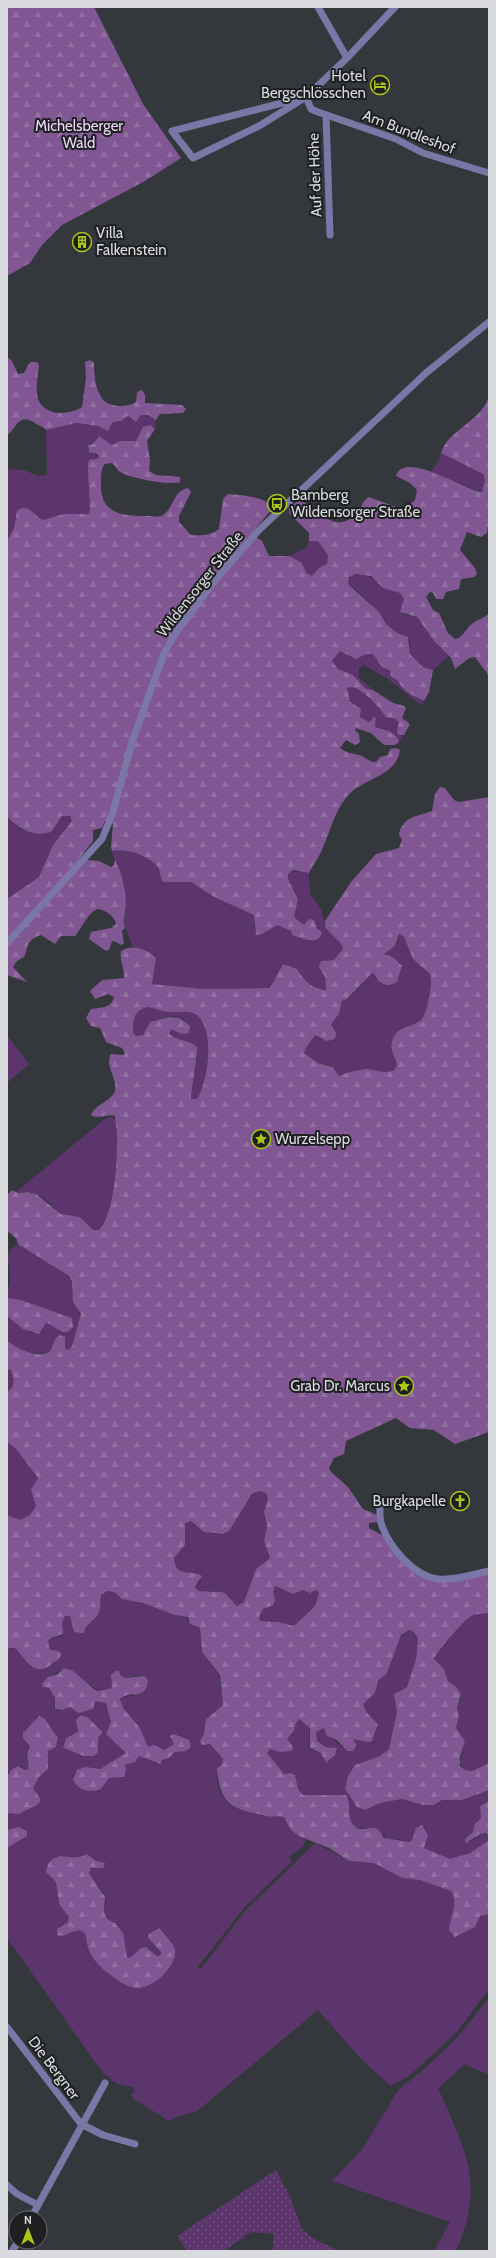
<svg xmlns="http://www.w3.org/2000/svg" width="496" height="2258" font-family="Cabin,sans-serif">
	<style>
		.grass { fill: #5c356d; fill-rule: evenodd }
		.forest { fill: url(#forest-firs); fill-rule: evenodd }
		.park { fill: url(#park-dots) }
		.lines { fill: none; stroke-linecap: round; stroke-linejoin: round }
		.minor { stroke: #7a77a6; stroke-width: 7 }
		.labels { text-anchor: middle; stroke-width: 4; stroke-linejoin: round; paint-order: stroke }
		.poi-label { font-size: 15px; fill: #d9dbde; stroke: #1d1f21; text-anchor: end }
		.park-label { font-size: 15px; fill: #f0d9fb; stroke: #1d1f21 }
		.street-label { font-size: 15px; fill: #d9dbde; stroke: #1d1f21 }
	</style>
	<defs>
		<pattern id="forest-firs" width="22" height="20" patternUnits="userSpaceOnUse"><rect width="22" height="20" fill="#805792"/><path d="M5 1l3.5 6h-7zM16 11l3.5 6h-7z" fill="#916fa1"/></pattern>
		<pattern id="park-dots" width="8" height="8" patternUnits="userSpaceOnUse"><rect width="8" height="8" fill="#5c356d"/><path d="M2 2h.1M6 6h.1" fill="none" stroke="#735281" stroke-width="1.8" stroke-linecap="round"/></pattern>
	</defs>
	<rect width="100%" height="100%" fill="#34383d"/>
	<!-- grass -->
	<g class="grass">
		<path d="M144 414 156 420 155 429 152 426 140 433 136 441H120L112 445 106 442 102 437H97L94 443 90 444 87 450 99 457 98 459 89 460 88 463C87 473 93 509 89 514H64L43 520 28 509 18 510 14 528 7 541V469L24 470 38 476 47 475 46 430 71 423 111 427 113 422 121 421 128 416 130 419Z"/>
		<polygon points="441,453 483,474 485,480 482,492 431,472 439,460"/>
		<polygon points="313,540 318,541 329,559 327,565 319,568 312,576 308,576 298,561 289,556 306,548 309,541"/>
		<path d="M361 574C377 577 385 589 400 593L404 599 402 614 417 617 434 641 449 656 433 670 423 667 410 654V641L406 636 397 633 386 624 370 603 348 583V580L352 575Z"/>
		<polygon points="340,651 354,658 366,654 373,654 383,667 400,681 403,688 411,695 424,701 421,705 388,679 364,665 359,668 359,678 373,690 366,689 353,675 342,671 332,664 332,661"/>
		<path d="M348 687C361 687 380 704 385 715L397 720V731L401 736 404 735 399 742V740L383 728 375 727 376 721 371 718 369 722C359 720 361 715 359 706 351 702 344 696 348 687Z"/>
		<path d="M66 815 70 816 72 821 53 845 39 877 7 899V816L21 830 47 833C56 830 56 818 66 815Z"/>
		<path d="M121 849C131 852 154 857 158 868 160 872 160 876 162 880L165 882H191L214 897 254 915 255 931 277 925 291 931 293 935 308 941 316 940 321 930 309 919 304 925 294 917C293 909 300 903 297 895 294 887 282 879 291 871L309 873 310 894 322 911 325 927 343 945V949C340 957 335 962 327 960L320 969 325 977 327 990C310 988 305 981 297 969L283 964 270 988 203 989 152 984 156 958 145 949 133 947 124 924 126 903 112 851Z"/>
		<path d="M399 934 404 937 413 959 430 974C433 983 427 1014 421 1020 411 1028 395 1026 392 1041 389 1051 396 1057 397 1065 390 1078 377 1070 367 1070 358 1070 347 1072 339 1076L333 1066 318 1063 304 1053 306 1048 315 1035 322 1039 335 1029 331 1024 339 1014 342 1000 348 999 372 973H374L376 978 384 985 394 984 398 980 402 966 394 958 384 954 397 944Z"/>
		<path d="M147 1007C154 1008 161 1011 168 1012 178 1013 190 1009 198 1016 215 1031 208 1083 198 1099H191V1096L197 1057 195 1045 172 1037 169 1033 171 1029 175 1030 184 1019C166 1012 152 1021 143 1035L136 1036 133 1033C133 1021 133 1011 147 1007Z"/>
		<polygon points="7,1035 29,1064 7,1083"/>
		<path d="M111 1117 115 1119C115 1125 117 1131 117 1137 117 1161 115 1212 98 1230H93L80 1217 61 1214 45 1199 31 1192H16L106 1118Z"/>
		<path d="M18 1244 59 1269 71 1279 76 1305 81 1318 72 1346 68 1350 65 1348V1341L54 1344 48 1353C33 1355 17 1351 7 1340V1316L31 1333 41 1331 46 1323 53 1325 61 1332 73 1327 72 1318 21 1300 7 1298C7 1291 10 1286 10 1279 11 1263 1 1254 18 1244Z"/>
		<path d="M7 1369 11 1370C14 1378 16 1386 7 1392Z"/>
		<path d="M7 1442 16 1449 38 1478C36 1484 33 1486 33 1493 33 1497 35 1498 36 1502 38 1510 28 1518 20 1520L7 1515Z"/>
		<path d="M259 1491 266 1493 268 1499 264 1516 267 1527 264 1541 270 1558 256 1569 244 1602 237 1606 226 1594 218 1591H198L195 1587 201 1581 195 1573C185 1575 175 1570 174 1558L185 1545V1523L191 1521C216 1546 229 1530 245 1506 249 1500 251 1494 259 1491Z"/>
		<path d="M274 1586 293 1594 303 1590 307 1593 317 1590 319 1594 315 1606 294 1626 278 1622 260 1621C257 1617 261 1610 265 1607L269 1606Z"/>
		<path d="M107 1591 114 1592 122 1599 143 1603 175 1615 186 1617 191 1625 200 1628 202 1652 219 1675 223 1705 206 1719 204 1734 201 1739 210 1744 223 1759C223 1765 218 1767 217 1772 216 1806 239 1811 266 1816 272 1818 278 1815 284 1817L293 1831 306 1840 303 1846 289 1857 292 1861 244 1908 197 1968 201 1969 245 1911 315 1843 349 1861 374 1863 402 1878 420 1880 451 1891C457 1900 454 1915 450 1924L456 1936 473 1928 480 1916 489 1914V1989L457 2032 409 2076 391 2086 363 2061 318 2010 196 2112 178 2116 169 2121 134 2099 131 2095 135 2091 133 2087 117 2084 103 2073 7 1938V1848L26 1837 24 1829 19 1827 7 1830V1814L33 1808 36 1794 33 1788 39 1777 48 1769V1751L57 1745 58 1738 44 1718 37 1717 33 1724 25 1730V1740L30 1746 26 1754 29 1769 25 1770 20 1766 15 1767 9 1774H7V1652L9 1648H15C24 1657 36 1679 51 1665 55 1662 58 1660 61 1656V1654L50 1650 48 1641 51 1638 62 1636V1623L65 1616H70L74 1632 85 1631 87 1626C100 1616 99 1611 101 1595ZM66 1668 99 1691 112 1688 111 1678 119 1671 121 1676 125 1678 143 1675 133 1696 121 1697V1706L140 1728 148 1747H160L166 1750 174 1744 172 1740 177 1735 186 1739 182 1751H177L161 1762 139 1756 136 1760 125 1765 126 1770 124 1777 109 1778 90 1790 77 1786 73 1776C79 1764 88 1769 99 1769 103 1768 123 1756 126 1753L109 1737 111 1719 106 1703 95 1701 85 1711 78 1713 70 1707 57 1711 54 1707 55 1699 49 1688 43 1687 42 1684 50 1676ZM89 1719 102 1730V1733L98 1738 94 1756H84L64 1749 63 1744 66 1738 78 1732 77 1725ZM87 1854 96 1861H101L95 1868 89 1869V1873L104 1894 106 1900 104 1910 107 1919 117 1925 121 1930 127 1957 130 1958 148 1948 157 1956 161 1955V1952L149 1940 157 1928 162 1929C164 1935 170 1939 173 1945 180 1957 167 1970 159 1978L127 1985 106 1972 94 1960 87 1946 86 1936 82 1931 58 1927 68 1922 69 1917 59 1904 56 1882 46 1872 64 1855 78 1858Z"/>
		<path d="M489 1613V1763L472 1771 465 1770 460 1763 465 1741 456 1728 459 1715 457 1708 461 1699 460 1692 448 1681 444 1669 434 1659C435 1654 464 1620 470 1617 476 1613 483 1614 489 1613Z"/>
		<path d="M407 1630 413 1631 418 1638 416 1659 407 1687 400 1690 395 1700 398 1707 396 1721 389 1749 380 1756 355 1765 345 1789 355 1804 365 1810 380 1803 402 1799 423 1805H434L442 1800H462L489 1790V1801L480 1806 481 1818 474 1825 473 1832 469 1836V1842L483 1833 489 1836V1840C482 1847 460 1859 450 1859 443 1859 430 1851 424 1848L427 1833 424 1827 415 1830 412 1840 409 1842 399 1839H387L383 1834 367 1828H356L349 1817 346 1795H303L298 1789 295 1775 289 1773 284 1774 267 1755V1751L270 1749 280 1752 292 1750 287 1739 294 1731 295 1725 299 1719 310 1728 309 1746 311 1750 321 1753 325 1762H328L337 1751 333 1747H326L317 1741 316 1732 324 1728C326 1734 344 1750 351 1751L353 1739H357L365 1742 375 1734 378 1724 367 1713 363 1704 375 1693 378 1681 387 1673 400 1638Z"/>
		<path d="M489 1998V2075L465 2064 438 2088C465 2150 486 2184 456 2251H434L450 2222 332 2181 361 2151 399 2089 421 2072 455 2040Z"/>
	</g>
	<!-- forest -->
	<g class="forest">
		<polygon points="7,7 94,7 143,104 181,158 145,181 62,225 42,245 30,263 7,276"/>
		<path d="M7 357 12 361 18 374 24 373 30 362H37L39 365C38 375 35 389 38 399 45 417 69 415 82 407L86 378 85 362 90 360 94 363C94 374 95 387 101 397 107 408 127 408 136 402L137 392 142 390 145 395V403L182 405 186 409 183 413 160 414 156 420 148 415H141L136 422 128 416 121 421 113 422 108 431 98 426 76 423 46 430C43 426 39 426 35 423 17 412 18 428 7 435Z"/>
		<path d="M489 394V517L487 533 481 537 467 532 460 550 475 568 477 574 474 577 461 579 459 589 446 592 443 599H436L433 593 430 592 426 597 433 610 439 613 448 633 455 639C463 638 466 628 472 624 477 619 484 619 489 613V680L487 673 475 657 469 658 455 669 451 658 434 641 417 617 400 612 404 599 400 593 383 588 371 576 356 574 349 577 348 583 350 586 379 612 386 624 397 633 408 637 410 654 423 667 433 670 429 692 424 701C417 697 407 694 402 687 398 681 398 680 391 676L390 671 382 667 373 654H366L356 659 340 651 332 661 338 669 353 675 366 689 373 690 393 703 404 706 406 708 402 718 410 724 404 735H399L397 734 398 722 396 719 386 717C380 708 359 683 347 688L350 701 361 709 360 717 369 722 374 717 376 718 375 727C383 729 397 732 399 742L395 745H384L371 733 356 728 355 730 359 734 360 742 355 745 346 740 340 748C347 753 351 753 359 755 366 757 368 762 376 762L380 757 388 755 390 749 396 748 400 750C397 773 372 777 355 789 335 804 331 832 320 854 317 860 312 866 309 873L293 870 288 874V879L298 899 294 917 304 925 309 919 314 920 317 928 322 932C319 947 302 938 292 935L291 931 277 925 262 934 256 935 254 915 214 897 191 882H165L162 881C160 876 160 869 157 866 148 855 125 848 112 851L111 847 113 824 109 821H105L102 828 93 830V841L79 859 99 861 111 867 114 865 115 860C122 873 125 888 126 903 126 912 122 919 125 928L122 931 124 944 120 945 117 942 112 941 109 950 106 951 89 939 91 932 111 928 116 924C115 916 104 909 97 909 88 913 82 928 75 936H61L55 944 41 935C25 941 29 946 24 957L17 961 13 967 27 982 7 975V899L39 877 53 845 72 821 70 816H62L51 832C33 837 18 829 7 816V541L14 528 17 511C28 502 34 516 43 520L64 514H89C92 510 87 472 88 463L89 460 97 459 99 457 97 454 89 452 88 445 93 444 99 436 112 445 120 441H136L143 427 150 425 155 429 147 441 150 460 149 471 156 475 180 477V482C170 486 130 478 120 472 117 470 116 466 112 463L105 464C100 469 101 481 101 488 102 516 128 516 148 516 153 516 158 518 163 515 174 508 173 491 188 488L191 492 179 516V522L191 535C201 536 212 535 219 529L223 499 228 494C239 495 268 496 272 509L256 528V537L262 541 269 556H289L302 563 306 573 312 576 319 568 327 564 328 556 318 541H309V533L289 513V508L299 500C317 506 332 535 354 516 362 510 361 501 369 497L404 510 415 500 417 490 410 483 396 476C404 449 466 491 482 492L485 480 483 474 441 453C448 429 485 420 489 394Z"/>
		<path d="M440 787 445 788 454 800 459 802 489 797V1432L455 1444 434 1430 410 1428 396 1418 346 1441 344 1454 334 1458 329 1468 330 1471 348 1487 363 1509 377 1515 378 1522 369 1523V1528L382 1535 407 1564 449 1582 489 1574V1613C483 1614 476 1613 470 1617 464 1620 435 1654 434 1659L444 1669 448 1681 457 1688 461 1694 457 1708 459 1715 456 1728 465 1741 460 1757V1766L465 1770 472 1771 489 1763V1790L462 1800H442L434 1805H423L402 1799 380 1803 365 1810 357 1807 345 1789 348 1776 355 1765 380 1756 389 1749 397 1712 394 1694 407 1687 416 1659 418 1638 413 1631 409 1630 401 1635 387 1673 378 1681 375 1693 363 1704 367 1713 378 1724 372 1741 368 1742 353 1739 356 1745 353 1751H347L337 1740 327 1736 324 1728 316 1732 317 1741 326 1747 337 1748 335 1755 326 1763 321 1753 310 1748V1728L299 1719 295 1725 294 1731 287 1739 293 1747 292 1751 280 1752 270 1749 267 1753 284 1774 291 1773 295 1775 298 1789 303 1795H346C353 1806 344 1815 356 1828 371 1832 375 1820 384 1838L410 1842 412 1840 416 1828 422 1825 428 1835 424 1848 450 1859 470 1853 489 1840V1914L480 1916 475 1927 455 1937 449 1930C450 1917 459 1903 451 1891L420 1880 402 1878 374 1863 349 1861 329 1848 299 1836 291 1830 284 1817C278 1815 272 1818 266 1816 233 1809 220 1806 217 1769L222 1764 223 1759 210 1744 202 1745 200 1741 204 1734 206 1719 223 1705 220 1675 202 1652 200 1628 190 1624 188 1617 175 1615 143 1603 122 1599 114 1592 107 1591 101 1595C99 1614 102 1612 88 1625 85 1627 86 1630 83 1633L74 1632 70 1616H65L62 1623 63 1634 51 1638 48 1641 50 1650 58 1651 61 1654C60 1660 57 1660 53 1663 35 1680 26 1659 15 1648H9L7 1652V1515L20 1520 30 1515 36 1506 31 1490 38 1478 16 1449 7 1442V1392C16 1386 14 1379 11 1370L7 1369V1340C14 1348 40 1360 50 1351L56 1338 60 1335 65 1337V1348L68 1350 72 1346 81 1314 73 1302 72 1282 69 1276 18 1244 16 1238 7 1231V1195L12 1190 18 1193 28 1192 36 1194 61 1214 80 1217 93 1230H99C115 1212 117 1161 117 1137 117 1130 115 1123 115 1116 106 1113 99 1120 91 1115 95 1104 111 1102 115 1091 118 1078 104 1066 111 1054L124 1055 125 1053 122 1048 106 1042 100 1028 91 1026 86 1018 91 1009C101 1007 111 1009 114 997L108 994 95 999 90 991 102 980 124 978C125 969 119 960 121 951 133 944 146 948 156 958L152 984 203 989 270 988 283 964 297 969C305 981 310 988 326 990L325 977 319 967 321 961 334 960 343 949 342 945 325 927V921L351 882 376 854 399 848 402 840 399 834C403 816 417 817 432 811L435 794ZM399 934 404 937 413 959 430 974C433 983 427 1014 421 1020 411 1028 396 1026 392 1041 389 1051 396 1057 397 1065L394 1070C384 1075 376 1069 366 1069 357 1070 347 1072 339 1076L333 1067 318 1063 304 1053 306 1048 315 1035 327 1041 335 1039 336 1033 331 1024 339 1014 342 1000 347 999 372 973H374C378 983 386 989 397 982L402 966 394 958 384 954 395 946ZM147 1007C154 1008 161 1011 168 1012 178 1013 190 1009 198 1016 215 1031 208 1083 197 1099H191V1096C192 1089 198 1051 197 1047 189 1039 174 1041 169 1033L171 1029 182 1034 189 1033 190 1026 180 1018 169 1017 150 1022 143 1035 136 1036 133 1033C133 1021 133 1011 147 1007ZM259 1491 266 1493 268 1499 264 1512 267 1527 264 1541 270 1558 256 1569 244 1602 237 1606 226 1594 222 1592 198 1591 195 1587 202 1576C193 1569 176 1579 174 1558L185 1545V1523L191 1521 204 1532 223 1534 229 1531 252 1494ZM275 1586 293 1594 303 1590 309 1593 317 1590 319 1594 315 1606 294 1626 278 1622 260 1621 259 1617 263 1609 273 1605 275 1601 273 1591Z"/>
		<path d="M7 1298 21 1300 72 1318 73 1327C63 1340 57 1325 46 1323L39 1334 23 1329 7 1316Z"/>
		<path d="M64 1668 73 1671 95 1690 99 1691 112 1688 111 1675 116 1671H119L121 1676 125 1678 145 1676 148 1681C146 1701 128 1690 120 1699L123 1708 140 1728 148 1747 154 1745 165 1750 174 1744 170 1736 174 1734 189 1740 191 1747 186 1751 175 1752 169 1758 162 1760 161 1764 139 1756 135 1762 125 1765 126 1770 124 1777 109 1778 101 1789C91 1793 77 1791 73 1779L77 1770 85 1767 100 1769 126 1753 106 1734 111 1722 106 1703 95 1701 93 1709 78 1713 70 1707 62 1710 55 1709V1698L49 1688 43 1687 42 1684 48 1677 58 1674Z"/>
		<path d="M39 1716 44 1718 58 1738 56 1747 48 1751V1769L39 1777 33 1788 41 1800C36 1809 26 1808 20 1814L11 1813 7 1814V1774H9L11 1770 18 1766 25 1770 29 1769 27 1754 30 1746 23 1738V1733Z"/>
		<polygon points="80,1716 87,1717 103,1732 98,1738 98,1752 94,1756 84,1756 63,1748 66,1738 78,1732 76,1720"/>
		<polygon points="489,1801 489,1836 486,1833 480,1834 466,1843 465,1839 473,1832 474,1825 481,1818 480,1806"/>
		<polygon points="19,1827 27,1831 27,1836 7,1848 7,1830"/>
		<path d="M87 1854 96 1861 105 1863 103 1868H91L89 1873 105 1897 104 1912 107 1919 115 1923 123 1933 127 1957 130 1958 141 1948 146 1947 157 1956 161 1955V1952L148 1938 149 1934 159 1928C162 1929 163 1933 166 1936 169 1940 174 1944 175 1949 178 1966 153 1988 138 1988 127 1988 116 1979 108 1973 98 1966 89 1955 87 1944 86 1938 87 1935 82 1931 72 1928 67 1938 57 1935V1929L68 1922 69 1917 59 1904 56 1882 46 1872C51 1845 74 1864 87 1854Z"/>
	</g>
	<!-- park -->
	<polygon class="park" points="276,2170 290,2197 302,2229 314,2239 339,2251 273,2251 274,2234 251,2232 224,2251 187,2251 177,2236"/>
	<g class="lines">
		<!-- minor -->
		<g class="minor">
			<polyline points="318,7 347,58"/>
			<polyline points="306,97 172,131 193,158 259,126 306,97 347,58 395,7"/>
			<polyline points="306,97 311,109 318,112 396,139 423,153 489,173"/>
			<polyline points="326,115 330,235"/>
			<polyline points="7,943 102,839 113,812 132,742 165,651 178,630 217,578 259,530 426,373 489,322"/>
			<path d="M380 1502C380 1510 379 1519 382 1526 390 1548 414 1576 438 1579 455 1581 473 1574 489 1571"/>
			<polyline points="7,2027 81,2124 103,2135 135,2144"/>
			<polyline points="7,2185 17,2194 38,2205"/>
			<polyline points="31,2218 105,2083"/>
			<polyline points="12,2251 18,2242"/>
		</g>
	</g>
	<!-- icons -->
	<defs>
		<g id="hotel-ring" transform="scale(1)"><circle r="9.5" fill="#1d1f21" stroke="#acc613" stroke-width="1.5"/><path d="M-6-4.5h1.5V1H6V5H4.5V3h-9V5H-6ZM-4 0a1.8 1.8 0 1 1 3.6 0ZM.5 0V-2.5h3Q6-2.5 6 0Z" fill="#acc613"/></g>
		<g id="building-ring" transform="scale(1)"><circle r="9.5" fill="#1d1f21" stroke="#acc613" stroke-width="1.5"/><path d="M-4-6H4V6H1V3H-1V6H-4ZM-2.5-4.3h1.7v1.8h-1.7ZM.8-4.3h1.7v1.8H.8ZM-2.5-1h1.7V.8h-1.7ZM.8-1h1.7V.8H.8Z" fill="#acc613"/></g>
		<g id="bus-ring" transform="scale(1)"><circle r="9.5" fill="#1d1f21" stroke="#acc613" stroke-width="1.5"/><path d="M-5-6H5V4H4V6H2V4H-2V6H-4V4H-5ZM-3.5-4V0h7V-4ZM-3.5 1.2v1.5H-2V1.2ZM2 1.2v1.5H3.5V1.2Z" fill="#acc613"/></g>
		<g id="sight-ring" transform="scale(1)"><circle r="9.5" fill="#1d1f21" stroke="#acc613" stroke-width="1.5"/><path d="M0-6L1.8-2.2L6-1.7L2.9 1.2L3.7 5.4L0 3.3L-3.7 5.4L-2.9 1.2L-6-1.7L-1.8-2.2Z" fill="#acc613"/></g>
		<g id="church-ring" transform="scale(1)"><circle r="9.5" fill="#1d1f21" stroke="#acc613" stroke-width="1.5"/><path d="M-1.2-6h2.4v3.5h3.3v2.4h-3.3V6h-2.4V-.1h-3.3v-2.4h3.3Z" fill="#acc613"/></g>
	</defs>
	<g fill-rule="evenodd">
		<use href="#hotel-ring" x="380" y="85"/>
		<use href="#building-ring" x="82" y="242"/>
		<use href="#bus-ring" x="277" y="504"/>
		<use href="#sight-ring" x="261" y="1139"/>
		<use href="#sight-ring" x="404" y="1386"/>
		<use href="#church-ring" x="460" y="1501"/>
	</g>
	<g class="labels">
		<!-- poi labels -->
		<g class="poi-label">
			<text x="366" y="81">Hotel<tspan x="366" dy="17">Bergschlösschen</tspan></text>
			<text x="96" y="238" text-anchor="start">Villa<tspan x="96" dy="17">Falkenstein</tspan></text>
			<text x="291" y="500" text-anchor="start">Bamberg<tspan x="291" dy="17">Wildensorger Straße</tspan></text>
			<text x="275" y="1144" text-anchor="start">Wurzelsepp</text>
			<text x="390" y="1391">Grab Dr. Marcus</text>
			<text x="446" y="1506">Burgkapelle</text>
		</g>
		<!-- park labels -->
		<g class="park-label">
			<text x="79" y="131">Michelsberger<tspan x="79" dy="17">Wald</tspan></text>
		</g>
		<!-- street labels -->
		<g class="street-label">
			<text transform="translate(409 132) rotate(21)" y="5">Am Bundleshof</text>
			<text transform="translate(315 175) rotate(-92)" y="5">Auf der Höhe</text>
			<text transform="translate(200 584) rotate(-52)" y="5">Wildensorger Straße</text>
			<text transform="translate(54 2068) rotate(53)" y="5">Die Bergner</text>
		</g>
	</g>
	<!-- border -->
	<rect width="496" height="2258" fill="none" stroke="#d9dbde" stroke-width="16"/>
	<!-- north arrow -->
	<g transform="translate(28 2230)"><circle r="19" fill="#1d1f21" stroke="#686a6d"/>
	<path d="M0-3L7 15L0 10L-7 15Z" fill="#acc613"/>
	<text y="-6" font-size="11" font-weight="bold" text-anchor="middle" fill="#d9dbde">N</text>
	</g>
</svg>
